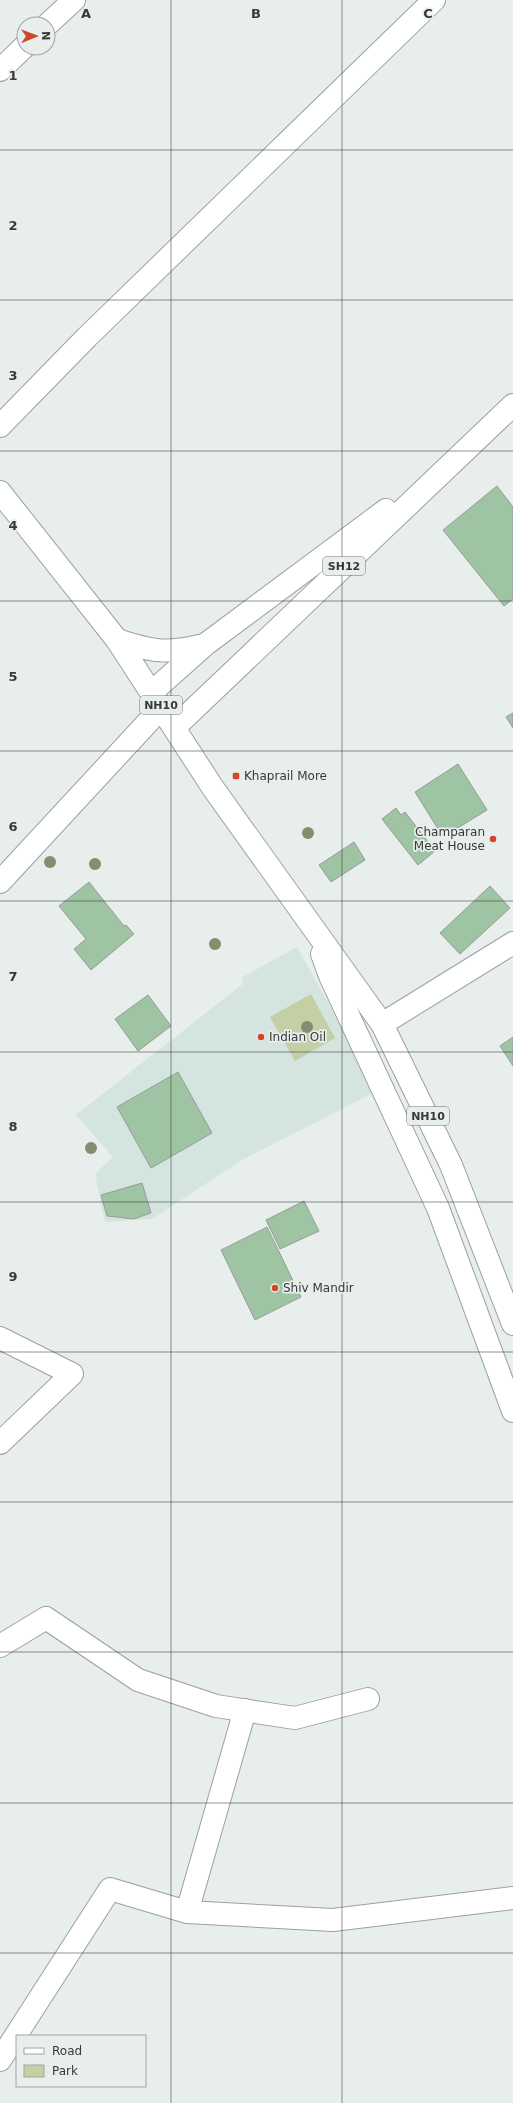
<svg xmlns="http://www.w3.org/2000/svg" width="513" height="2103" font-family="'DejaVu Sans',sans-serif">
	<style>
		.built { fill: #d4e4df }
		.green { fill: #c4cfa6 }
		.building { fill: #9ec4a3; stroke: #989c98 }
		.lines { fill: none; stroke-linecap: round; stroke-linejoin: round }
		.minor-casing { stroke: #9ba19f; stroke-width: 24 }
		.major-casing { stroke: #9ba19f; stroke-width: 24 }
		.highway-casing { stroke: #9ba19f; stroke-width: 24 }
		.minor { stroke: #fff; stroke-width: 22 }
		.major { stroke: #fff; stroke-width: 22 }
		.highway { stroke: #fff; stroke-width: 22 }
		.tree { fill: #858d6f }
		.grid { fill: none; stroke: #373a39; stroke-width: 1; stroke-opacity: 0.55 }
		.poi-dot { fill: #d2472c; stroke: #e7eeec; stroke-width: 1.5 }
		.labels { text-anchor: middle; stroke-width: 3.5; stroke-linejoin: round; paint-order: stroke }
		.shield { fill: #e7eeec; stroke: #6c706f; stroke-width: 1 }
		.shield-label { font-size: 11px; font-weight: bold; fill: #373a39 }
		.poi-label { font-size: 12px; fill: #373a39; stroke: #e7eeec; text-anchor: start }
		.grid-label { font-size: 13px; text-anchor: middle; font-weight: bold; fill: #373a39; stroke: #e7eeec; stroke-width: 3.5; stroke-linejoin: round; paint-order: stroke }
	</style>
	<rect width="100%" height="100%" fill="#e7eeec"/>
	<!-- built -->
	<polygon class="built" points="297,947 377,1091 242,1160 152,1219 105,1222 95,1174 113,1157 76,1115 244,983 241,978"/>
	<!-- green -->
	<polygon class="green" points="311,994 335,1038 295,1061 270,1017"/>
	<!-- building -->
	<g class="building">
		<polygon points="497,486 513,507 513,599 504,606 443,530"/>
		<polygon points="513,713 513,728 506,717"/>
		<polygon points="458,764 487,810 443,837 415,792"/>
		<polygon points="396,808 401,815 405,812 435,851 418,865 382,819"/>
		<polygon points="354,842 365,860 331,882 319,865"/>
		<polygon points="89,882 124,926 126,925 134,934 91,970 74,949 86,939 59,906"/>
		<polygon points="490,886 510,908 460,954 440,933"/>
		<polygon points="148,995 171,1026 138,1051 115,1019"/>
		<polygon points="513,1037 513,1066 500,1046"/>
		<polygon points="178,1072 212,1133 151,1168 117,1107"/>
		<polygon points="142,1183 151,1213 134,1219 107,1216 101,1195"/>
		<polygon points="304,1201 319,1231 280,1249 266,1220"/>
		<polygon points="267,1227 301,1297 255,1320 221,1250"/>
	</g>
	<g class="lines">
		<!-- minor casing -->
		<g class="minor-casing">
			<g id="minor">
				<polyline points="48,24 74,0"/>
				<polyline points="0,70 24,47"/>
				<polyline points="0,426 87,337 434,0"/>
				<polyline points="0,882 162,707"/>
				<polyline points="382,1024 513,943"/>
				<polyline points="0,1338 72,1374 0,1443"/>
				<polyline points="0,1646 46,1618 138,1680 216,1706 295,1718 368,1699"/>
				<polyline points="187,1912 245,1710"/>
				<polyline points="0,2060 110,1889 187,1912 333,1920 513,1898"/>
			</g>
		</g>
		<!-- major casing -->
		<g class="major-casing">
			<g id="major">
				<path d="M117 640C153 652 167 654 204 645"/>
				<polyline points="152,692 206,644 386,510"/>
				<polyline points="175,727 513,405"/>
			</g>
		</g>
		<!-- highway casing -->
		<g class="highway-casing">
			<g id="highway">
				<polyline points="0,492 117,640 213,788 382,1024 451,1165 513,1324"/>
				<polyline points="322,954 330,976 438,1208 513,1411"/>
			</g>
		</g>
		<!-- minor -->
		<use href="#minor" class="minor"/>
		<!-- major -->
		<use href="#major" class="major"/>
		<!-- highway -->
		<use href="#highway" class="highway"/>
	</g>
	<!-- trees -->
	<g class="tree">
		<circle cx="308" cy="833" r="6"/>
		<circle cx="50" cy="862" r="6"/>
		<circle cx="95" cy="864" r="6"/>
		<circle cx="215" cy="944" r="6"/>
		<circle cx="307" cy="1027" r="6"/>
		<circle cx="91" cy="1148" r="6"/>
	</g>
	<!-- grid -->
	<path class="grid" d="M171 0V2103M342 0V2103M0 150H513M0 300H513M0 451H513M0 601H513M0 751H513M0 901H513M0 1052H513M0 1202H513M0 1352H513M0 1502H513M0 1652H513M0 1803H513M0 1953H513"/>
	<!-- markers -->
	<g class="poi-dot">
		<rect x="232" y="772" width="8" height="8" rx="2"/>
		<circle cx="493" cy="839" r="4"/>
		<circle cx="261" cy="1037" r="4"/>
		<circle cx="275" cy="1288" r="4"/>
	</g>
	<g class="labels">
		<!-- shield labels -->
		<g class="shield">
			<rect x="323" y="557" width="42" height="18" rx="3"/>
			<rect x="140" y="696" width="42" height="18" rx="3"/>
			<rect x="407" y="1107" width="42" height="18" rx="3"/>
		</g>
		<g class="shield-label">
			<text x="344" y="570">SH12</text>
			<text x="161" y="709">NH10</text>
			<text x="428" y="1120">NH10</text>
		</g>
		<!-- poi labels -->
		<g class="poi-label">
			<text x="244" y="780">Khaprail More</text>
			<text x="485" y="836" text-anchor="end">Champaran<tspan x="485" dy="14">Meat House</tspan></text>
			<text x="269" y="1041">Indian Oil</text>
			<text x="283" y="1292">Shiv Mandir</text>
		</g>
	</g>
	<g class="grid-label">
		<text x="86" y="18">A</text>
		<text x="256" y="18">B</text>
		<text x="428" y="18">C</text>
		<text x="13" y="80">1</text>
		<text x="13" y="230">2</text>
		<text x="13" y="380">3</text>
		<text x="13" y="530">4</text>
		<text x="13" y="681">5</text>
		<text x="13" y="831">6</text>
		<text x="13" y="981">7</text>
		<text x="13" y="1131">8</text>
		<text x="13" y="1281">9</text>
	</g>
	<!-- legend -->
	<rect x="16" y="2035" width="130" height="52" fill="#e7eeec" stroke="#a1a6a4"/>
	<rect x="24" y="2048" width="20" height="6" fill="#ffffff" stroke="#a1a6a4"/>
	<text x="52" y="2055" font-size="12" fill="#373a39">Road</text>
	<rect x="24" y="2065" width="20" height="12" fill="#c4cfa6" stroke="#a1a6a4"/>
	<text x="52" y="2075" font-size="12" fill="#373a39">Park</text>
	<!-- north arrow -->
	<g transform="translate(36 36) rotate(89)"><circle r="19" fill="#e7eeec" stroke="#a1a6a4"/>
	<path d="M0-3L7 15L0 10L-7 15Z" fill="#d2472c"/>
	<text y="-6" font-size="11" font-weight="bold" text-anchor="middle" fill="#373a39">N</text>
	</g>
</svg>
